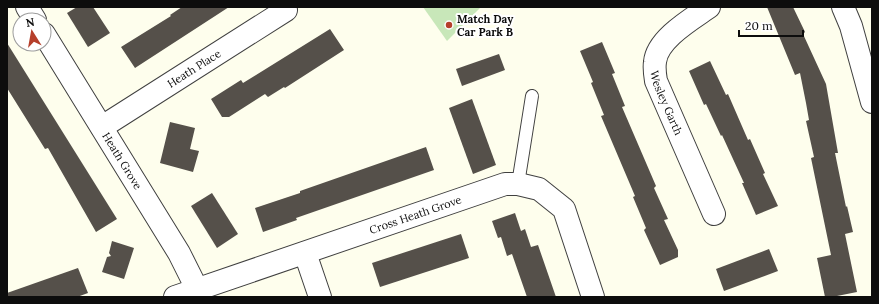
<svg xmlns="http://www.w3.org/2000/svg" width="879" height="304" font-family="Lora,serif">
	<style>
		.green { fill: #c8e7b9 }
		.building { fill: #55504a }
		.lines { fill: none; stroke-linecap: round; stroke-linejoin: round }
		.service-casing { stroke: #404040; stroke-width: 14 }
		.minor-casing { stroke: #404040; stroke-width: 24 }
		.tertiary-casing { stroke: #404040; stroke-width: 24 }
		.service { stroke: #fff; stroke-width: 12 }
		.minor { stroke: #fff; stroke-width: 22 }
		.tertiary { stroke: #fff; stroke-width: 22 }
		.poi-dot { fill: #b63f2b; stroke: #fff; stroke-width: 1.5 }
		.labels { text-anchor: middle; stroke-width: 4; stroke-linejoin: round; paint-order: stroke }
		.poi-label { font-size: 11px; font-weight: bold; fill: #0d0d0d; stroke: #fff; text-anchor: start }
		.street-label { font-size: 11px; fill: #0d0d0d; stroke: #fff }
	</style>
	<rect width="100%" height="100%" fill="#fefeed"/>
	<!-- green -->
	<polygon class="green" points="423,7 481,7 447,41"/>
	<!-- building -->
	<g class="building">
		<polygon points="77,7 93,7 110,33 88,47 67,13"/>
		<polygon points="182,7 229,7 135,68 121,47 171,16 170,15"/>
		<polygon points="767,7 793,7 805,32 803,34 826,84 838,153 835,153 846,207 847,206 853,232 845,234 857,292 832,297 825,297 817,258 831,255 811,158 814,157 806,121 809,120 806,103 800,73 795,75"/>
		<polygon points="330,29 344,50 285,88 284,87 268,97 265,94 229,117 222,117 211,99 241,80 243,83"/>
		<polygon points="602,42 615,73 612,74 625,106 622,107 656,186 654,188 668,219 664,220 678,250 678,257 660,265 644,230 646,228 633,197 635,196 601,116 604,115 591,83 593,82 580,51"/>
		<polygon points="7,43 117,219 96,232 48,148 45,149 7,88"/>
		<polygon points="499,54 505,70 462,86 456,69"/>
		<polygon points="710,61 726,95 728,94 748,140 750,139 765,173 763,174 778,206 756,215 742,183 744,183 722,135 721,136 706,104 704,105 689,71"/>
		<polygon points="472,99 496,165 473,174 449,108"/>
		<polygon points="170,122 195,128 190,149 199,151 193,172 160,163"/>
		<polygon points="426,147 434,170 296,218 297,220 263,232 255,208 300,193 300,191"/>
		<polygon points="212,193 238,234 217,248 191,206"/>
		<polygon points="515,213 521,231 525,229 531,247 538,245 556,297 527,297 512,254 507,256 501,237 498,238 492,221"/>
		<polygon points="461,234 469,258 380,287 372,263"/>
		<polygon points="112,241 134,248 124,279 102,272 107,257 111,256 109,253"/>
		<polygon points="769,249 778,271 724,291 716,269"/>
		<polygon points="78,268 88,293 77,297 7,297 7,293"/>
	</g>
	<g class="lines">
		<!-- service casing -->
		<g class="service-casing">
			<polyline id="service" points="518,184 532,96"/>
		</g>
		<!-- minor casing -->
		<g class="minor-casing">
			<g id="minor">
				<polyline points="27,7 35,20"/>
				<path id="s1" d="M709 7C692 19 657 39 655 62 654 68 655 75 656 81L714 214"/>
				<path id="s2" d="M44 34 179 253 197 289"/>
				<path id="s3" d="M102 127 286 10"/>
				<polyline points="305,253 320,297"/>
				<path id="s4" d="M175 297 505 184H518L539 189 564 209 593 297"/>
			</g>
		</g>
		<!-- tertiary casing -->
		<g class="tertiary-casing">
			<polyline id="tertiary" points="843,7 851,26 872,102"/>
		</g>
		<!-- service -->
		<use href="#service" class="service"/>
		<!-- minor -->
		<use href="#minor" class="minor"/>
		<!-- tertiary -->
		<use href="#tertiary" class="tertiary"/>
	</g>
	<!-- markers -->
	<circle class="poi-dot" cx="449" cy="25" r="4"/>
	<g class="labels">
		<!-- poi labels -->
		<g class="poi-label">
			<text x="457" y="23">Match Day<tspan x="457" dy="13">Car Park B</tspan></text>
		</g>
		<!-- street labels -->
		<g class="street-label">
			<text dy="4" stroke="none"><textPath href="#s3" startOffset="109">Heath Place</textPath></text>
			<text dy="4" stroke="none"><textPath href="#s1" startOffset="122">Wesley Garth</textPath></text>
			<text dy="4" stroke="none"><textPath href="#s2" startOffset="149">Heath Grove</textPath></text>
			<text dy="4" stroke="none"><textPath href="#s4" startOffset="254">Cross Heath Grove</textPath></text>
		</g>
	</g>
	<!-- border -->
	<rect width="879" height="304" fill="none" stroke="#0d0d0d" stroke-width="16"/>
	<!-- north arrow -->
	<g transform="translate(32 32) rotate(349)"><circle r="19" fill="#ffffff" stroke="#9e9e9e"/>
	<path d="M0-3L7 15L0 10L-7 15Z" fill="#b63f2b"/>
	<text y="-6" font-size="11" font-weight="bold" text-anchor="middle" fill="#0d0d0d">N</text>
	</g>
	<!-- scale -->
	<path d="M739 30v6h64v-6" fill="none" stroke="#0d0d0d" stroke-width="2"/>
	<text x="745" y="30" font-size="12" fill="#0d0d0d" stroke="#ffffff" stroke-width="3" paint-order="stroke">20 m</text>
</svg>
